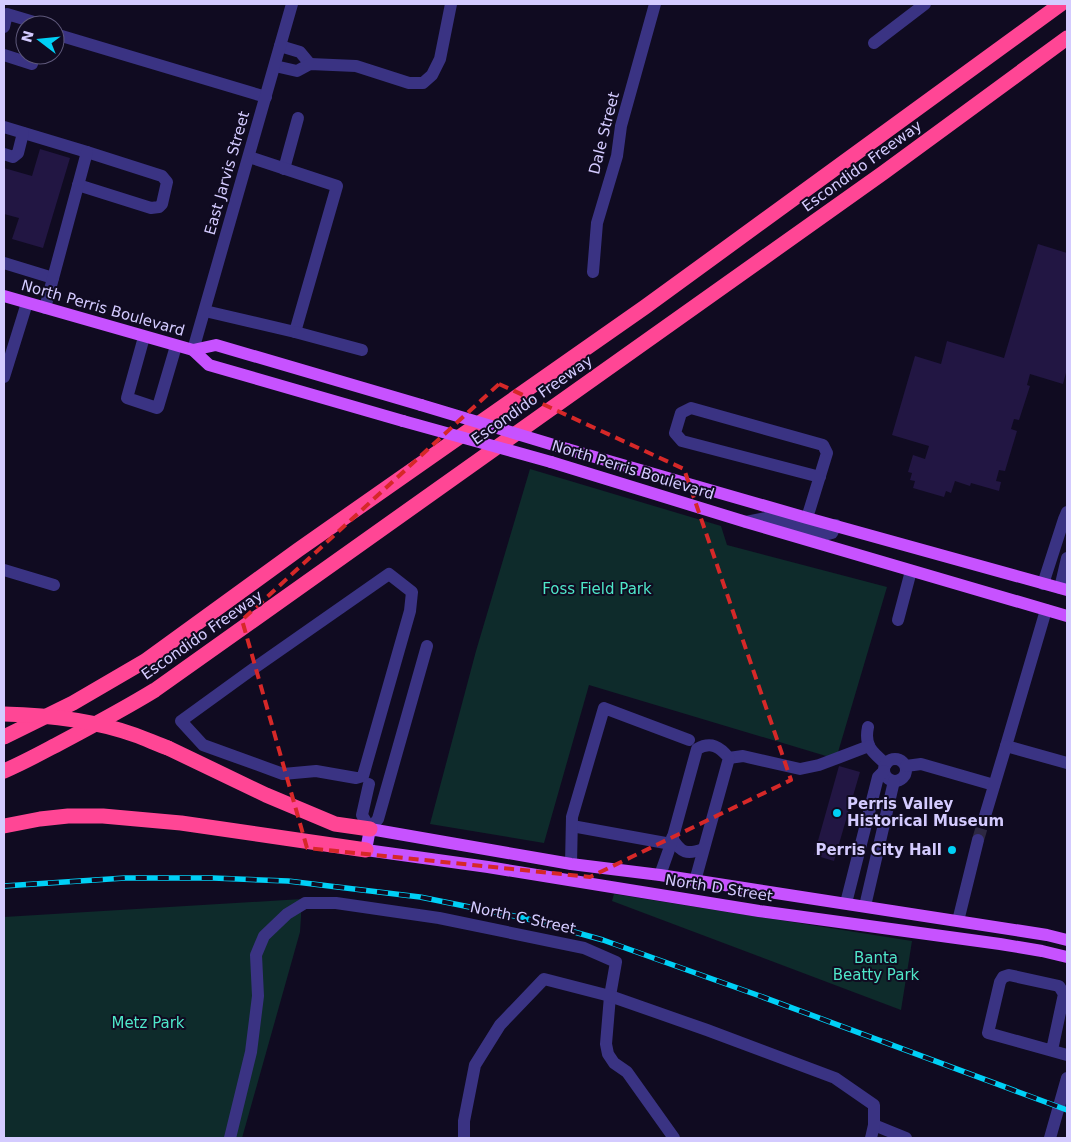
<svg xmlns="http://www.w3.org/2000/svg" width="1071" height="1142" font-family="'DejaVu Sans',sans-serif">
	<style>
		.green { fill: #0e2b2b }
		.building { fill: #221643 }
		.lines { fill: none; stroke-linecap: round; stroke-linejoin: round }
		.minor-tunnel { stroke: #2d2842; stroke-width: 12; stroke-dasharray: 12 6; stroke-linecap: butt }
		.minor { stroke: #3a3383; stroke-width: 12 }
		.major { stroke: #c752ff; stroke-width: 12 }
		.highway { stroke: #ff4695; stroke-width: 15 }
		.rail-casing { stroke: #00d0f6; stroke-width: 5.5 }
		.rail { stroke: #100b21; stroke-width: 4; stroke-dasharray: 11; stroke-linecap: butt }
		.major-bridge { stroke: #c752ff; stroke-width: 12 }
		.highway-bridge { stroke: #ff4695; stroke-width: 15 }
		.marked { fill: none; stroke: #d62828; stroke-width: 4; stroke-dasharray: 10 6; stroke-linejoin: round }
		.poi-dot { fill: #00d0f6; stroke: #100b21; stroke-width: 2 }
		.labels { text-anchor: middle; stroke-width: 4; stroke-linejoin: round; paint-order: stroke }
		.street-label { font-size: 15px; fill: #d4cbff; stroke: #100b21 }
		.park-label { font-size: 15px; fill: #4fe7c9; stroke: #100b21 }
		.poi-label { font-size: 15px; font-weight: bold; fill: #d4cbff; stroke: #100b21; text-anchor: start }
	</style>
	<rect width="100%" height="100%" fill="#100b21"/>
	<!-- green -->
	<g class="green">
		<polygon points="530,469 721,526 727,545 887,587 836,759 589,685 544,843 430,824 476,651"/>
		<polygon points="614,894 912,941 901,1010 612,901"/>
		<polygon points="302,899 300,932 242,1138 4,1138 4,917"/>
	</g>
	<!-- building -->
	<g class="building">
		<polygon points="40,149 70,158 43,248 12,239 19,218 4,214 4,168 32,176"/>
		<polygon points="1038,244 1067,253 1067,369 1063,384 1030,374 1027,385 1030,386 1019,420 1014,419 1011,429 1017,431 1005,471 999,470 996,481 1001,482 999,491 971,483 970,486 955,481 951,493 946,491 944,497 913,488 915,481 910,480 912,473 908,472 913,455 925,459 929,446 892,435 915,356 941,364 947,341 1004,358"/>
		<polygon points="839,766 860,772 834,861 814,855"/>
	</g>
	<g class="lines">
		<!-- minor-tunnel -->
		<polyline class="minor-tunnel" points="978,840 985,816"/>
		<!-- minor -->
		<g class="minor">
			<polyline points="4,27 7,14 44,25"/>
			<polyline points="55,34 266,97"/>
			<polyline points="874,43 925,4"/>
			<polyline points="280,46 300,52 310,64"/>
			<polyline points="4,55 32,64 34,55"/>
			<polyline points="275,66 297,71 310,64 356,66 409,83 423,83 432,75 440,59 451,4"/>
			<polyline points="4,127 87,152 162,176 167,182 162,204 159,207 151,208 78,185"/>
			<polyline points="4,154 13,157 18,153 23,133"/>
			<polyline points="284,169 298,118"/>
			<polyline points="4,263 53,278"/>
			<polyline points="593,272 597,223 617,156 621,126 655,4"/>
			<polyline points="45,308 87,152"/>
			<polyline points="205,311 295,332 337,186 249,157"/>
			<polyline points="295,332 362,350"/>
			<polyline points="144,337 127,398 157,408 158,407 176,346"/>
			<polyline points="193,350 292,4"/>
			<polyline points="4,377 27,303"/>
			<polyline points="807,518 827,453 823,445 691,408 681,413 675,433 682,441 820,477"/>
			<polyline points="746,522 766,518 828,534 832,533 836,525"/>
			<polyline points="4,570 54,585"/>
			<polygon points="389,574 412,592 410,611 363,776 356,778 316,771 283,774 203,745 181,721 250,671"/>
			<polyline points="1043,584 1064,519 1067,512"/>
			<polyline points="1060,588 1067,558"/>
			<polyline points="1046,610 1006,746 1067,763"/>
			<polyline points="898,620 911,571"/>
			<path d="M868 727C864 746 872 752 886 764"/>
			<polyline points="729,758 743,756 800,769 819,765 869,746"/>
			<circle cx="895" cy="770" r="11"/>
			<polyline points="906,766 921,764 994,785"/>
			<polyline points="369,784 362,815 370,829 378,819 427,646"/>
			<polyline points="985,816 1006,746"/>
			<polyline points="572,826 671,844"/>
			<path d="M672 838C681 853 687 855 703 849"/>
			<polyline points="571,864 572,817 604,708 689,740"/>
			<path d="M660 875 671 844 697 749C711 741 720 747 729 758L695 881"/>
			<polyline points="846,903 878,777 884,771"/>
			<polyline points="865,906 894,781"/>
			<polyline points="958,921 978,840"/>
			<polyline points="1052,1050 1064,994 1059,986 1009,975 1003,977 1000,982 988,1033 1067,1055"/>
			<polyline points="874,1125 906,1138"/>
			<polyline points="230,1138 251,1052 258,996 256,955 264,936 287,914 305,903 336,903 439,918 584,948 616,962 610,996 606,1044 608,1054 614,1063 627,1072 674,1138"/>
			<polyline points="464,1138 464,1121 475,1065 500,1025 544,979 610,996 707,1030 835,1078 874,1105 874,1125 871,1138"/>
			<polyline points="1050,1138 1067,1078"/>
		</g>
		<!-- major -->
		<g class="major">
			<polyline points="4,296 193,350 216,345 421,405"/>
			<polyline points="193,350 209,365 403,421"/>
			<polyline points="567,449 807,518 1067,590"/>
			<polyline points="551,462 746,522 1067,616"/>
			<polyline points="1067,940 1047,935 660,875 571,864 370,829 366,850 488,867 759,911 1000,944 1042,951 1067,957"/>
		</g>
		<!-- highway -->
		<g class="highway">
			<polyline points="4,737 73,703 145,661 298,550 645,307 1061,4"/>
			<polyline points="168,748 266,795 335,824 370,829"/>
			<path d="M4 771C23 763 41 753 60 743 92 726 124 709 155 690L883 173 1067 38"/>
			<polyline points="4,826 40,819 68,816 103,816 181,823 366,850"/>
		</g>
		<!-- rail casing -->
		<g class="rail-casing">
			<polyline id="rail" points="4,886 125,878 213,878 288,881 420,897 524,918 603,940 760,996 1067,1110"/>
		</g>
		<!-- rail -->
		<use href="#rail" class="rail"/>
		<!-- major-bridge -->
		<g class="major-bridge">
			<polyline points="421,405 567,449"/>
			<polyline points="403,421 551,462"/>
		</g>
		<!-- highway-bridge -->
		<path class="highway-bridge" d="M4 714C48 715 93 720 135 735 146 739 157 744 168 748"/>
	</g>
	<!-- marked area -->
	<path class="marked" d="M499 384 684 469 791 780 590 877 307 848 242 620Z"/>
	<!-- markers -->
	<g class="poi-dot">
		<circle cx="837" cy="813" r="5"/>
		<circle cx="952" cy="850" r="5"/>
	</g>
	<g class="labels">
		<!-- street labels -->
		<g class="street-label">
			<text transform="translate(604 133) rotate(-76)" y="5">Dale Street</text>
			<text transform="translate(862 166) rotate(-36)" y="5">Escondido Freeway</text>
			<text transform="translate(227 173) rotate(-74)" y="5">East Jarvis Street</text>
			<text transform="translate(103 308) rotate(16)" y="5">North Perris Boulevard</text>
			<text transform="translate(532 400) rotate(-35)" y="5">Escondido Freeway</text>
			<text transform="translate(633 470) rotate(17)" y="5">North Perris Boulevard</text>
			<text transform="translate(202 635) rotate(-35)" y="5">Escondido Freeway</text>
			<text transform="translate(719 888) rotate(9)" y="5">North D Street</text>
			<text transform="translate(523 918) rotate(12)" y="5">North C Street</text>
		</g>
		<!-- park labels -->
		<g class="park-label">
			<text x="597" y="594">Foss Field Park</text>
			<text x="876" y="963">Banta<tspan x="876" dy="17">Beatty Park</tspan></text>
			<text x="148" y="1028">Metz Park</text>
		</g>
		<!-- poi labels -->
		<g class="poi-label">
			<text x="847" y="809">Perris Valley<tspan x="847" dy="17">Historical Museum</tspan></text>
			<text x="942" y="855" text-anchor="end">Perris City Hall</text>
		</g>
	</g>
	<!-- border -->
	<rect width="1071" height="1142" fill="none" stroke="#d4cbff" stroke-width="10"/>
	<!-- north arrow -->
	<g transform="translate(40 40) rotate(286)"><circle r="24" fill="#100b21" stroke="#5e587a"/>
	<path d="M0-4L9 19L0 12L-9 19Z" fill="#00d0f6"/>
	<text y="-8" font-size="14" font-weight="bold" text-anchor="middle" fill="#d4cbff">N</text>
	</g>
</svg>
